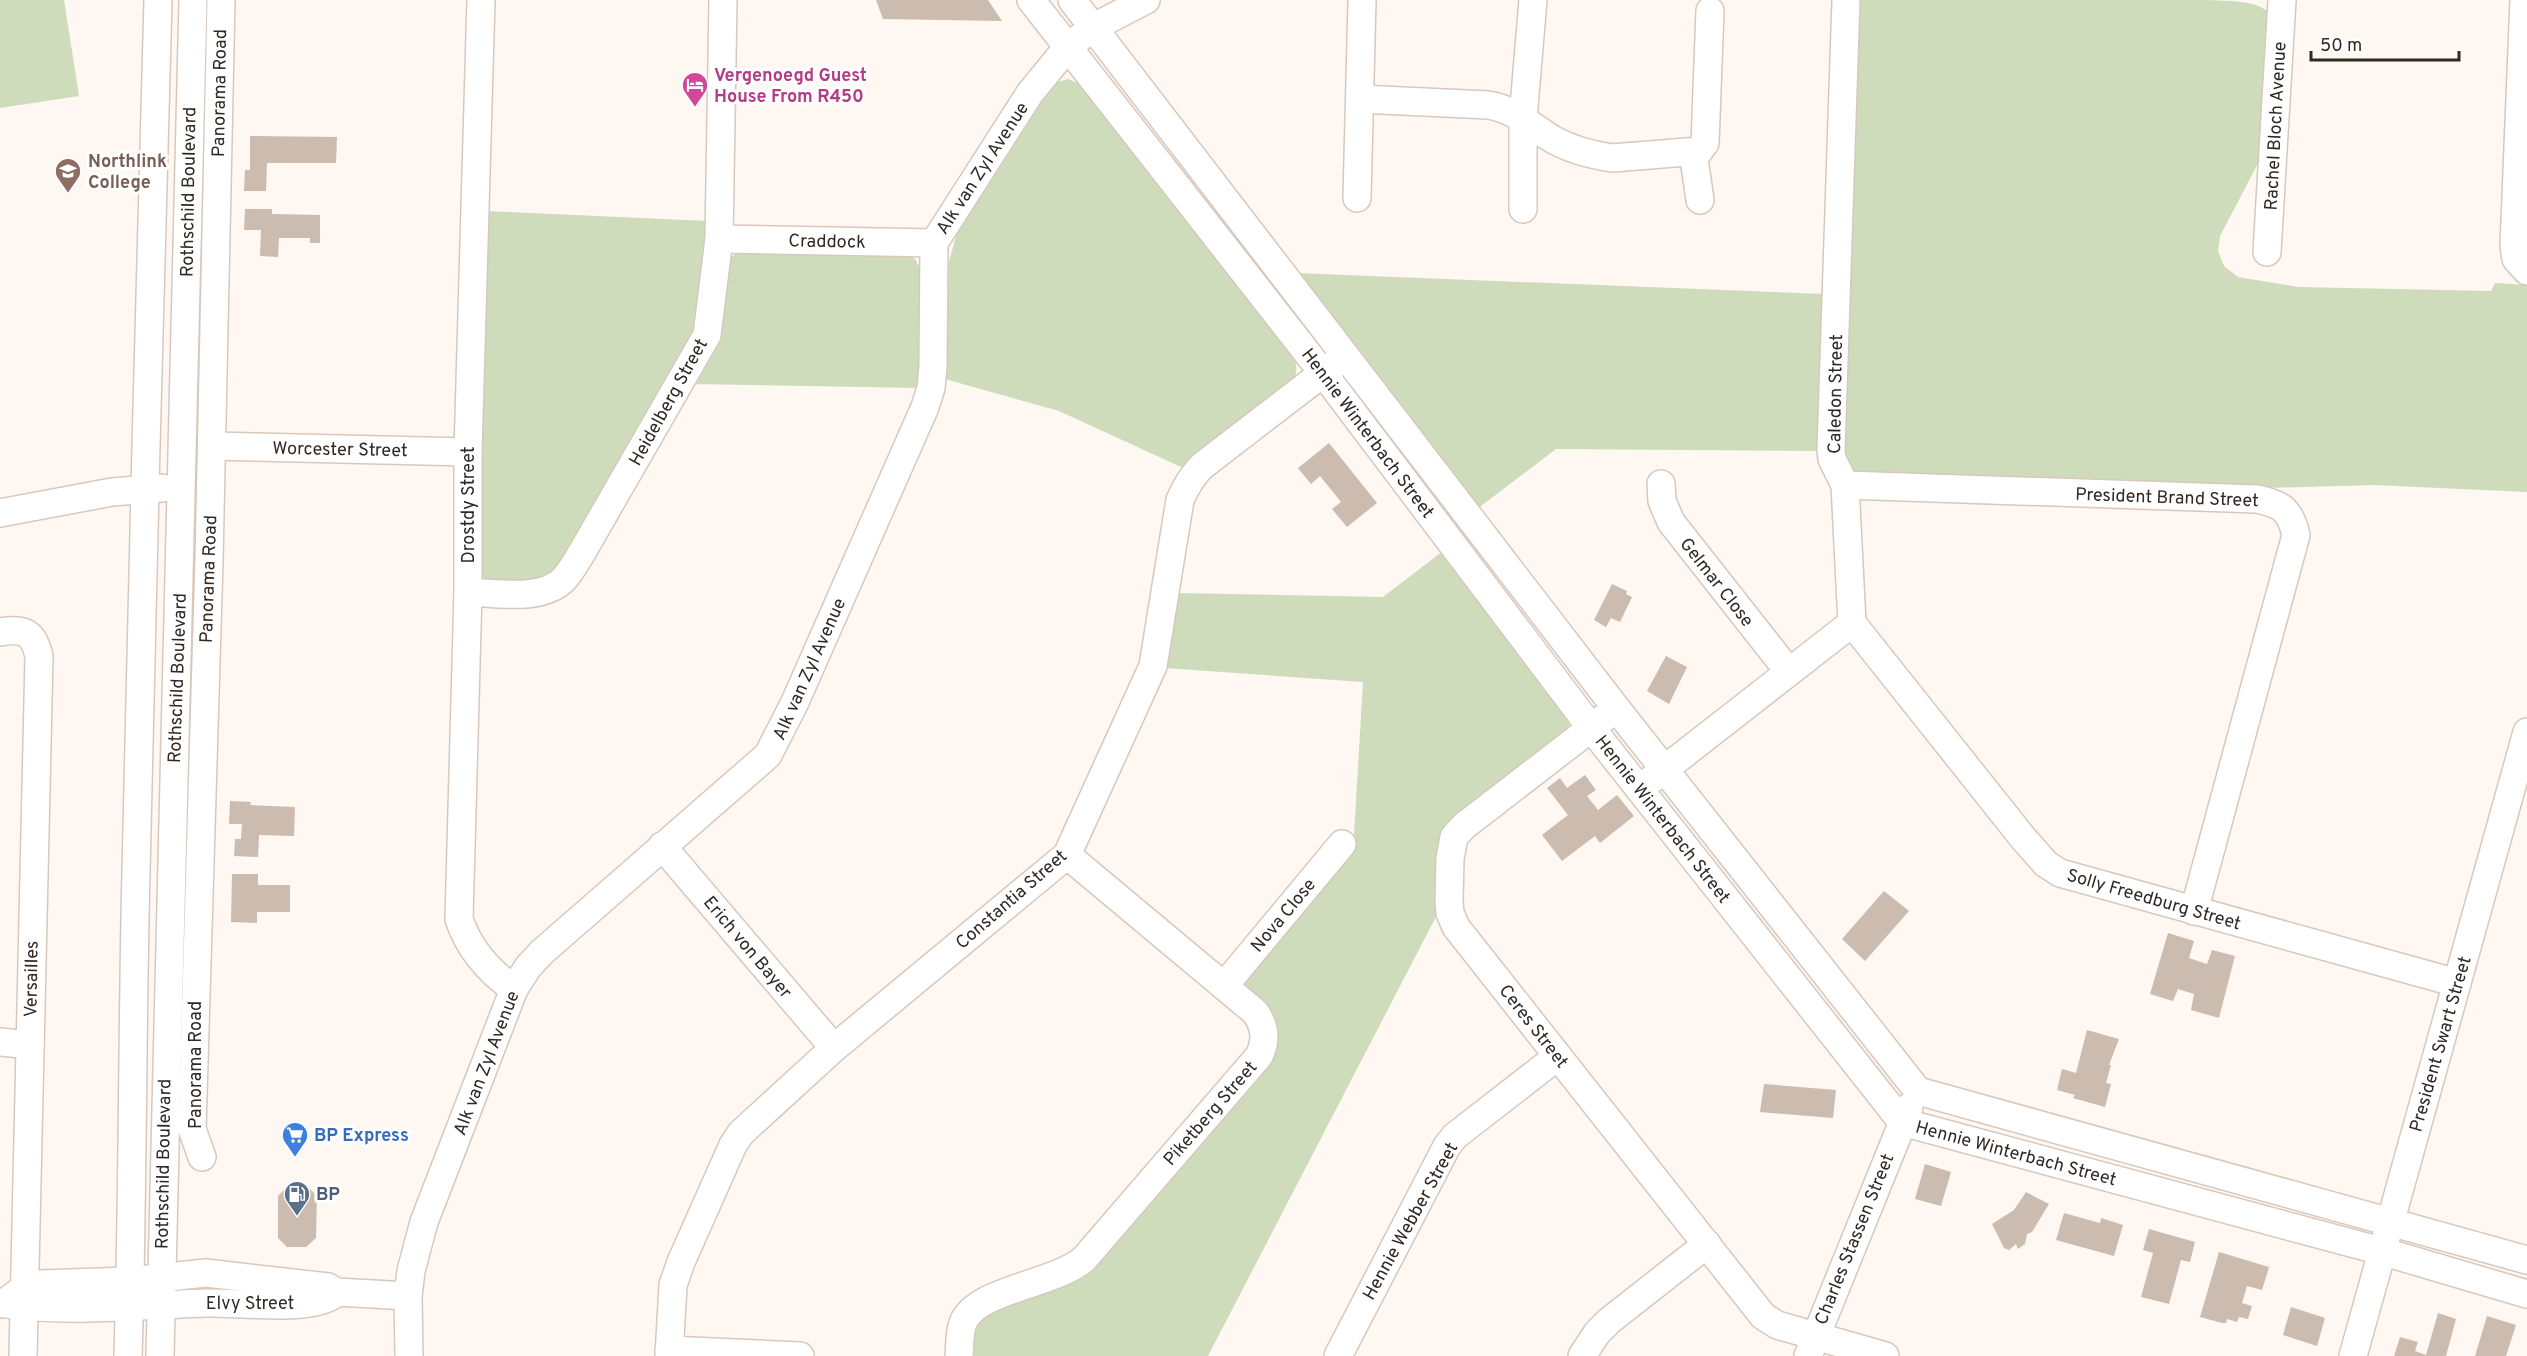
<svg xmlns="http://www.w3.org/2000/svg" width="2527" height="1356" font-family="Overpass,sans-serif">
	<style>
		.green { fill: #cedcbc }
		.building { fill: #ccbcb0 }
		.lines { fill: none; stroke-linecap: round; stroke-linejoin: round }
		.minor-casing { stroke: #d8c8bc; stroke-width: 30 }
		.minor { stroke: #fff; stroke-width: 27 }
		.labels { text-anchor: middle; stroke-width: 6; stroke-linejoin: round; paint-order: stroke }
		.hotel-label { font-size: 18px; font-weight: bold; fill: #b23c85; stroke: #fff; text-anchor: start }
		.street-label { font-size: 18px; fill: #2f2824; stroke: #fff }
		.education-label { font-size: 18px; font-weight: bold; fill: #785e54; stroke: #fff; text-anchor: start }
		.shop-label { font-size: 18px; font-weight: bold; fill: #366cbe; stroke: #fff; text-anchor: start }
		.service-label { font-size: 18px; font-weight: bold; fill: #4e5e75; stroke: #fff; text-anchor: start }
	</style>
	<rect width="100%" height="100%" fill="#fef7f2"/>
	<!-- green -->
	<g class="green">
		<polygon points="0,0 64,0 79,96 0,108"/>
		<path d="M1860 0H2207C2226 1 2260 0 2270 14L2263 154 2220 236 2218 251 2224 266 2238 277 2299 287 2491 291 2495 283 2527 285V492L2374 485 2265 488 1856 473 1843 461 1857 8Z"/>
		<path d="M1068 79 1083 85 1294 358C1298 368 1297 375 1291 385L1181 467 1059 411 945 379 949 262 956 236 1049 88 1054 83Z"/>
		<polygon points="485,211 708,221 698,329 556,572 541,584 486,580 478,572"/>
		<polygon points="741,250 907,254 915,259 922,272 919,388 689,384 728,264 730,258"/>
		<polygon points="1295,273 1825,294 1819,451 1556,449 1472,513"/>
		<polygon points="1443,551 1570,719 1568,731 1450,826 1439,911 1208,1356 970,1356 975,1319 1065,1283 1267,1061 1240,985 1351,843 1354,834 1363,682 1165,668 1175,593 1383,597"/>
	</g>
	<!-- building -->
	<g class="building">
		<polygon points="876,0 988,0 1002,21 883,19"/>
		<polygon points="250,136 337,137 336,163 267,163 266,191 244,191 245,170 250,170"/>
		<polygon points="245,209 272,209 272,214 320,215 320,243 310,243 310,238 279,238 278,257 260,256 261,230 244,230"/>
		<polygon points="1329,443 1377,503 1347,527 1332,509 1341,502 1320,476 1311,484 1298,468"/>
		<polygon points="1612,584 1627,591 1626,594 1632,597 1620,622 1611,618 1606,627 1594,620"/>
		<polygon points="1666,656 1687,667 1669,704 1647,691"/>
		<polygon points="1585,775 1596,790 1587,796 1598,810 1617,795 1634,816 1600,843 1595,836 1562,861 1542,835 1568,815 1547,788 1560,778 1567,788"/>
		<polygon points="230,801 251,802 250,805 295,807 294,836 259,835 258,857 234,856 235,839 241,839 242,824 229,824"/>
		<polygon points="232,874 258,874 258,885 290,885 290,912 257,912 257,923 231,922"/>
		<polygon points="1884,891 1909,911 1865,961 1842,939"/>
		<polygon points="2168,933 2194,941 2189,958 2207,964 2212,950 2235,956 2219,1018 2191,1010 2194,994 2178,989 2173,1001 2150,994"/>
		<polygon points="2087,1030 2119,1039 2109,1065 2111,1065 2106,1083 2111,1084 2105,1107 2073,1098 2075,1095 2057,1090 2062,1069 2076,1073"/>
		<polygon points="1764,1084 1836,1090 1833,1118 1760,1112"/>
		<polygon points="1925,1164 1951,1172 1941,1206 1915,1199"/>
		<polygon points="288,1186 307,1186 317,1196 316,1238 306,1247 287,1247 278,1238 278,1196"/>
		<polygon points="2026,1192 2049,1204 2032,1232 2027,1234 2025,1244 2018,1249 2016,1244 2009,1250 2004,1248 1992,1224 2014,1210"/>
		<polygon points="2064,1213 2100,1223 2101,1218 2123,1225 2114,1256 2056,1240"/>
		<polygon points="2149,1229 2195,1242 2190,1262 2181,1260 2169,1304 2141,1297 2153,1253 2143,1250"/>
		<polygon points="2219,1252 2269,1267 2262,1290 2247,1286 2242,1303 2252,1306 2248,1319 2239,1317 2237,1322 2227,1319 2226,1323 2222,1323 2200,1317"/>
		<polygon points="2291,1307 2325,1318 2317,1346 2283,1335"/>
		<polygon points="2438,1313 2456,1319 2446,1356 2394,1356 2400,1337 2418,1342 2415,1351 2426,1355"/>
		<polygon points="2487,1316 2516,1325 2506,1356 2475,1356"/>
	</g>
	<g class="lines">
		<!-- minor casing -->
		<g class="minor-casing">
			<g id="minor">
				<path d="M481 0 468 452V592L459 919C469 949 488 971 514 989"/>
				<polyline points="1031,0 1323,373 1592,729 1902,1122 2381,1251 2527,1294"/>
				<polyline points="1072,0 1616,708 1918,1091 2527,1260"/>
				<polyline points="1846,0 1831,450 1832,459 1845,485 1852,623"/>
				<polyline points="2524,0 2514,246 2516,259 2527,271"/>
				<path d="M1360 99 1488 105C1518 110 1529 126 1554 140 1572 150 1592 155 1612 158L1699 151 1705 143 1710 11"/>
				<polyline points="1693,152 1700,200"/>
				<polyline points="1357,198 1362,0"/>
				<polyline points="1523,209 1523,119 1533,0"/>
				<polyline points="719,239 934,243"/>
				<polyline points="2267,252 2282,0"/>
				<polyline points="212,446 468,452"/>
				<polyline points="1661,484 1662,501 1671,522 1789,672"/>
				<path d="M1845 485 2257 499C2282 504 2290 510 2296 535L2194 911"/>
				<polyline points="0,513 112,492 162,488"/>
				<path d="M468 592C497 593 543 602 565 578 571 571 576 562 581 554L707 335 719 239 723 0"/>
				<polyline points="1852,623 2023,838 2046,864 2060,873 2457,983"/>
				<path d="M0 632C24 628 34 632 39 657L23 1356"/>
				<polyline points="1604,718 1464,826 1454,837 1450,859 1449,901 1450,913 1456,927 1763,1316 1777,1325 1885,1356"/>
				<polyline points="1652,779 1852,623"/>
				<polyline points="662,846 834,1048"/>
				<polyline points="1224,986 1342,844"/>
				<polyline points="0,1042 30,1045"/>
				<polyline points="202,1157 192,1129 209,561 221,0"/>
				<polyline points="3,1304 23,1289 40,1284 129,1281 206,1273 328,1287 336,1292 408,1296"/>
				<path d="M7 1304C73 1313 140 1305 206 1303 237 1302 308 1312 333 1295"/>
				<polyline points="669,1350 800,1356"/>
				<path d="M128 1356C133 1195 132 1033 136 872 143 581 149 291 158 0"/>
				<polyline points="160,1356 193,0"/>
				<polyline points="409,1356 408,1296 411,1271 424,1222 514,989 528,967 542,952 768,755 795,702 925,407 931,388 933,367 934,243 1030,93 1067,48 1092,28 1146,0"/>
				<path d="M669 1356 673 1285 681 1262 733 1145 741 1133 834 1048 1067 855 1153 666 1180 500C1186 486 1192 476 1202 466L1336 363"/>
				<path d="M959 1356C960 1345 959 1333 963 1323 976 1289 1054 1285 1084 1259L1259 1056C1267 1040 1265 1026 1255 1012L1067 855"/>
				<polyline points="1338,1356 1447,1146 1455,1136 1558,1056"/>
				<polyline points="1582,1356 1597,1333 1609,1321 1707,1244"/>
				<polyline points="1808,1356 1909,1107"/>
				<polyline points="2353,1356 2527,732"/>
			</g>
		</g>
		<!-- minor -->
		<use href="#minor" class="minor"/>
	</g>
	<!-- icons -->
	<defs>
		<g id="hotel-pin" transform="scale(1.35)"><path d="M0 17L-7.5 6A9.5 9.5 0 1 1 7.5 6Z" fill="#d1479c" stroke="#fff"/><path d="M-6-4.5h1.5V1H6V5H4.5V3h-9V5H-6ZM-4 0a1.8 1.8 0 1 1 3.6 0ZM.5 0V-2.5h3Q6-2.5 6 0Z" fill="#fff"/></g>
		<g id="university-pin" transform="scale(1.35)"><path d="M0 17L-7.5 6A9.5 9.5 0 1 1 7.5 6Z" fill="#8d6e63" stroke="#fff"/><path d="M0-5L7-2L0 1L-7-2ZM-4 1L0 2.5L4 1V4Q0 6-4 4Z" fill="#fff"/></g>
		<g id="supermarket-pin" transform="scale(1.35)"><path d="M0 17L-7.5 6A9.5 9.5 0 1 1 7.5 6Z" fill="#3f7fe0" stroke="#fff"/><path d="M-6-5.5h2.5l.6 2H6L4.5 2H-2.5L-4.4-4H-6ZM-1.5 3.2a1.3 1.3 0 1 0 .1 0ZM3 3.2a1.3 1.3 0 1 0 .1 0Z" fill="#fff"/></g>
		<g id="fuel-pin" transform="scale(1.35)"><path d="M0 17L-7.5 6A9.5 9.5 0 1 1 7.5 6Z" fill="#5c6f8a" stroke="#fff"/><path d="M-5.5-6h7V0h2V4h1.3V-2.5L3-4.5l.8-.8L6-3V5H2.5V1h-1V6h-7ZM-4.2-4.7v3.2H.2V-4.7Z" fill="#fff"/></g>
	</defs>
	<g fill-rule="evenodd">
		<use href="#hotel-pin" x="695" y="85"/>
		<use href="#university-pin" x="68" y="171"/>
		<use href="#supermarket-pin" x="295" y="1135"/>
		<use href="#fuel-pin" x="297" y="1194"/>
	</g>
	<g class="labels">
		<!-- hotel labels -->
		<g class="hotel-label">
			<text x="714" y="81">Vergenoegd Guest<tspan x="714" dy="21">House From R450</tspan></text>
		</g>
		<!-- street labels -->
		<g class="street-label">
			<text transform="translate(219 93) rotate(-89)" y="6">Panorama Road</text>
			<text transform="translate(2275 126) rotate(-87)" y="6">Rachel Bloch Avenue</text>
			<text transform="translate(982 168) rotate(-57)" y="6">Alk van Zyl Avenue</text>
			<text transform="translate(188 192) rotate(-89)" y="6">Rothschild Boulevard</text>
			<text transform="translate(827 241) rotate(1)" y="6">Craddock</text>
			<text transform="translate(1835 394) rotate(-89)" y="6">Caledon Street</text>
			<text transform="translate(668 402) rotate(-61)" y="6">Heidelberg Street</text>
			<text transform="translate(1368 433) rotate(53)" y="6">Hennie Winterbach Street</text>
			<text transform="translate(340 449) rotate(1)" y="6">Worcester Street</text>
			<text transform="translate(2167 497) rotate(2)" y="6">President Brand Street</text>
			<text transform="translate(468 505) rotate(-90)" y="6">Drostdy Street</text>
			<text transform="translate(208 579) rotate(-88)" y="6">Panorama Road</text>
			<text transform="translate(1717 582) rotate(52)" y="6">Gelmar Close</text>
			<text transform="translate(809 669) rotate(-66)" y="6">Alk van Zyl Avenue</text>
			<text transform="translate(177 678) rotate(-88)" y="6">Rothschild Boulevard</text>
			<text transform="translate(1663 819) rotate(52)" y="6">Hennie Winterbach Street</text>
			<text transform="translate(1011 899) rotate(-41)" y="6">Constantia Street</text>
			<text transform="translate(2154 899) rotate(16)" y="6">Solly Freedburg Street</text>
			<text transform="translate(1283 915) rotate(-50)" y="6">Nova Close</text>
			<text transform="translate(748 947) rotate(50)" y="6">Erich von Bayer</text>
			<text transform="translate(31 979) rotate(-89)" y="6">Versailles</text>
			<text transform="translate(1534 1026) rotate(52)" y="6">Ceres Street</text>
			<text transform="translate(2440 1044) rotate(-74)" y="6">President Swart Street</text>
			<text transform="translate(486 1063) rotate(-69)" y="6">Alk van Zyl Avenue</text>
			<text transform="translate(195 1065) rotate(-90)" y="6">Panorama Road</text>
			<text transform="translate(1210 1113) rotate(-49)" y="6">Piketberg Street</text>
			<text transform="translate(2016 1153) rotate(15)" y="6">Hennie Winterbach Street</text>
			<text transform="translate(163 1164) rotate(-89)" y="6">Rothschild Boulevard</text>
			<text transform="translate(1410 1221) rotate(-61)" y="6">Hennie Webber Street</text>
			<text transform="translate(1854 1239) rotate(-68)" y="6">Charles Stassen Street</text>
			<text x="250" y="1309">Elvy Street</text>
		</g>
		<!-- education labels -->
		<g class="education-label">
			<text x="88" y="167">Northlink<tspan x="88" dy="21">College</tspan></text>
		</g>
		<!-- shop labels -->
		<g class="shop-label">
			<text x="314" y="1141">BP Express</text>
		</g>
		<!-- service labels -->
		<g class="service-label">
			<text x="316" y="1200">BP</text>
		</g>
	</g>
	<!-- scale -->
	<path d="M2311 51v9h148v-9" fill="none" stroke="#2f2824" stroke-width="3"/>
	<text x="2320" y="51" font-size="18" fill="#2f2824" stroke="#ffffff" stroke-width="4.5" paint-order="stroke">50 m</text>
</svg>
